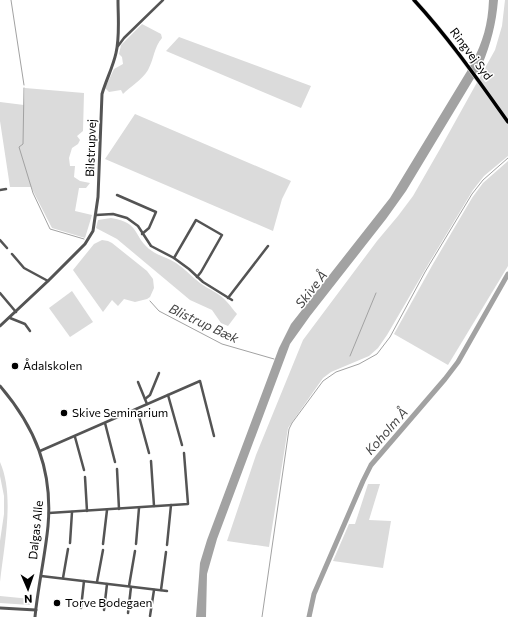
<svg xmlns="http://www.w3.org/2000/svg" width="508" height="617" font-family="Commissioner,sans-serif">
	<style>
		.green { fill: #dbdbdb }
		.water { fill: #a2a2a2 }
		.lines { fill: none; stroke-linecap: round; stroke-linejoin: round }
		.stream { stroke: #a2a2a2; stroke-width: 1 }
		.river { stroke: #a2a2a2; stroke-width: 5 }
		.primary-casing { stroke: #dbdbdb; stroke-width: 4.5 }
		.minor { stroke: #545454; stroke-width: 2.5 }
		.tertiary { stroke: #545454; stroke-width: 3 }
		.primary { stroke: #000; stroke-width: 3.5 }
		.poi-dot { fill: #000; stroke: #fff; stroke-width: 1.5 }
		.labels { text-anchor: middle; stroke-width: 3; stroke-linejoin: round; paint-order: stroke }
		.street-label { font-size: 12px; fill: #000; stroke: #fff }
		.poi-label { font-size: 12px; fill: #000; stroke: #fff; text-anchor: start }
		.water-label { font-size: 13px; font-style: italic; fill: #434343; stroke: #fff }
	</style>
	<rect width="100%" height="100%" fill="#fff"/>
	<!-- green -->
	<g class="green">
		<polygon points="505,0 508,0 508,156 484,176 473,190 429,263 387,335 378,348 369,356 331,372 323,378 288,428 269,547 227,541 256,455 303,340 377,241 398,216 413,196 440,149 495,50 502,26"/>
		<path d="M142 24 161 34 162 38C154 47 154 59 148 70 143 79 130 87 123 94L121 90 109 92 105 88 114 69 123 64 122 57 119 54 121 45Z"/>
		<polygon points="179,37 311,86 301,108 166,51"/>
		<polygon points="25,88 84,93 83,131 77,136 80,140 78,144 72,148 69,158 70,166 75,166 74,177 80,181 90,183 86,188 79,188 75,211 92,215 85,238 52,228 31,187 10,187 0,121 0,102 24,105"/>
		<polygon points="135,114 291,181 282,199 273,231 105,159"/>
		<polygon points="508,161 508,266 448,365 394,334 433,264 472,198 483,183"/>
		<path d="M111 218C142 223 132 237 152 251 159 256 169 258 176 263 185 269 192 277 200 283 208 289 221 294 227 302 231 306 233 310 237 314L228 326 221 323 212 310 190 300 117 239 96 228 98 220Z"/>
		<polygon points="102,240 108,241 112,243 147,271 153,279 154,288 150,297 147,299 135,302 124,299 118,306 112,300 103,312 73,270 94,244"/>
		<polygon points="72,291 93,322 70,337 49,308"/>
		<path d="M0 462C15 496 4 545 0 582V541L4 514V496L0 476Z"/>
		<polygon points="368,484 380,484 369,520 391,521 383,568 333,561 349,524 355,524"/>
		<polygon points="0,596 31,599 30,605 0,603"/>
	</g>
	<!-- water -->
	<path class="water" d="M489 0H498C496 24 491 43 482 65L406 191 386 219 310 316 290 344 217 539 207 574 206 617H196L200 563 207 540 279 348 291 324 390 198 472 63C483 41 488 25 489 0Z"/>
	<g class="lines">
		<!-- stream -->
		<g class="stream">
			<polyline points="11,0 24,85"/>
			<polyline points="24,88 23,144 19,147 33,193 50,229 84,239"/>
			<polyline points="150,301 159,311 222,344 274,359"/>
			<polyline points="350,356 376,293"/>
			<polyline points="262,617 289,429 292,423 323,381 336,372 359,364 377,354 390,337 425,272 472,194 483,180 508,158"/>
		</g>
		<!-- river -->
		<polyline class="river" points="309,617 314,594 363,481 371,465 445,379 458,362 508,274"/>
		<!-- primary casing -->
		<g class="primary-casing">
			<path id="primary" d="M414 0C449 38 478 80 508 122"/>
		</g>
		<!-- minor -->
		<g class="minor">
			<polyline points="118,46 124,38 163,0"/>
			<polyline points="0,190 6,189"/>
			<polyline points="117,195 156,212 149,228 142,234"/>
			<polyline points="96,215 113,214 127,218 138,226 151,246 174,258 189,269 203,282 232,300"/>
			<polyline points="0,240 7,248"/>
			<polyline points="12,254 24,268 48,281"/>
			<polyline points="174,258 196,220 222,235 201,272 197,277"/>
			<polyline points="0,293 16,312"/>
			<polyline points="228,298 268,246"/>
			<polyline points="10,318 25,324 30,331"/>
			<polyline points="138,382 147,404"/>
			<polyline points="168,395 182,445"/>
			<polyline points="145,399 150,395 159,373"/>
			<polyline points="137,409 149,453"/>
			<polyline points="105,423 115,462"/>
			<polyline points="75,437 84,470"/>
			<polyline points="40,451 200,381 214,436"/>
			<polyline points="151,461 154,506"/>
			<polyline points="117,469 119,509"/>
			<polyline points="85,477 87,511"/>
			<polyline points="49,513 188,504 184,453"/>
			<polyline points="70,543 72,512"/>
			<polyline points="103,544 107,510"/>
			<polyline points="136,544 139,508"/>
			<polyline points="167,545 171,505"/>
			<polyline points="41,576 167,591"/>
			<polyline points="63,578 68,549"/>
			<polyline points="97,582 103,550"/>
			<polyline points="129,586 135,551"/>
			<polyline points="161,590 166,552"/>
			<polyline points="81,608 84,581"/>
			<polyline points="104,610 107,584"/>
			<polyline points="128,613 131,587"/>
			<polyline points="150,616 154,590"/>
		</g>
		<!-- tertiary -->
		<g class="tertiary">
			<path d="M0 326 48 281 85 244 93 231 98 197 102 94C106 80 113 67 116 53 120 36 118 17 118 0"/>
			<path d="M0 386C35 427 53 470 48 526 45 557 38 586 35 617"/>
			<polyline points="0,608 36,610"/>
		</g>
		<!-- primary -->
		<use href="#primary" class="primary"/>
	</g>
	<!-- markers -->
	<g class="poi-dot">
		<circle cx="15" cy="366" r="4"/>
		<circle cx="64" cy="413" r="4"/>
		<circle cx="57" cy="603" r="4"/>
	</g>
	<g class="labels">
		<!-- street labels -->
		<g class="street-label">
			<text transform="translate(471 54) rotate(53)" y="4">Ringvej Syd</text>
			<text transform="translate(91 148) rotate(-88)" y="4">Bilstrupvej</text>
			<text transform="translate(36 530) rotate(-84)" y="4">Dalgas Alle</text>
		</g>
		<!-- poi labels -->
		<g class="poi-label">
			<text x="23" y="370">Ådalskolen</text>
			<text x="72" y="417">Skive Seminarium</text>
			<text x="65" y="607">Torve Bodegaen</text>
		</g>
		<!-- water labels -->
		<g class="water-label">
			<text transform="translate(311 289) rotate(-52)" y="5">Skive Å</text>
			<text transform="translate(204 323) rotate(25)" y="5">Blistrup Bæk</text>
			<text transform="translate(386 431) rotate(-49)" y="5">Koholm Å</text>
		</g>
	</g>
	<!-- north arrow -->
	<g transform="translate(28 589) rotate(178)" stroke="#ffffff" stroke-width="3" paint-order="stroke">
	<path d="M0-3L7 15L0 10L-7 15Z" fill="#000000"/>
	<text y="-6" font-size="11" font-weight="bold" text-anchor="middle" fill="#000000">N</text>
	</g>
</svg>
